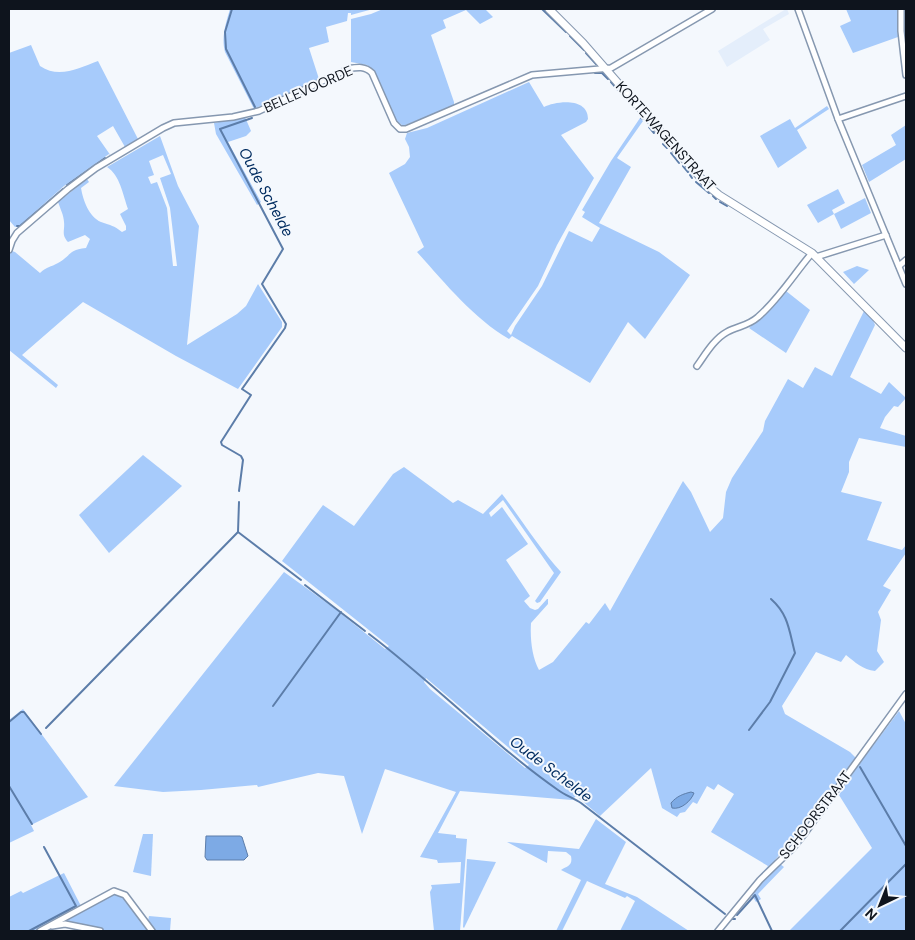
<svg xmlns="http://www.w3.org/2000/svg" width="915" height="940" font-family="'DM Sans',sans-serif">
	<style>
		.built { fill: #e4eefb }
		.green { fill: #a7cbfb; fill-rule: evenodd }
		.water { fill: #7daae5; stroke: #5c7da9 }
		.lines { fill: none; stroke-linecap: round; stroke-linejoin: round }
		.stream { stroke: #5c7da9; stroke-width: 2 }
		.minor-casing { stroke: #8698b0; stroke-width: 8 }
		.tertiary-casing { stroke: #8698b0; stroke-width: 9 }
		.minor { stroke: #fff; stroke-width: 5 }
		.tertiary { stroke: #fff; stroke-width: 7 }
		.labels { text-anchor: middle; stroke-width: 4; stroke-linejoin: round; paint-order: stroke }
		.street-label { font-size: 14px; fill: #0e141d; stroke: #f4f8fd }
		.water-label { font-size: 15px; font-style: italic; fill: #002c60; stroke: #f4f8fd }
	</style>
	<rect width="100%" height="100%" fill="#f4f8fd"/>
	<!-- built -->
	<polygon class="built" points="786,9 787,9 789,14 763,29 770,40 727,67 718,51"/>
	<!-- green -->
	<g class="green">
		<path d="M230 9H373L351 15V13H348L347 21 326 27 329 42 309 48 319 79 254 109 225 52C221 37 226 23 230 9Z"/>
		<polygon points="383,9 485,9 493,17 480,24 466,10 443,20 446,28 431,35 454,102 454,106 403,126 396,120 374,70 367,65 351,62 351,19 371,14"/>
		<polygon points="846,9 897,9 898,37 853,53 840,26 851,21"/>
		<path d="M31 45 40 66C59 79 79 68 98 61L138 139 125 147 113 126 97 136 111 156 109 154 64 186 19 226 15 227 9 220V53Z"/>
		<path d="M529 82 544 107C556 101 588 97 588 119L586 122 561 135 594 178 557 245 538 286 507 331 511 335 515 326 542 286 569 231 592 242 600 228 582 217 585 212 582 210 611 161 640 118 643 121 617 158 631 167 599 223 659 252 690 275 645 339 628 322 590 383 512 336 509 339C473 318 445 283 417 252L424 247 389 173 405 164 410 157 409 147 405 139 407 133 427 128Z"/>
		<polygon points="827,106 829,109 797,130 807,148 778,168 760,136 790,119 795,128"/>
		<polygon points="245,117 251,131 246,136 228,142 261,202 257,205 216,134 214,123"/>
		<polygon points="906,125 906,159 869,182 862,165 896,145 891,135"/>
		<path d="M160 136 178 186 199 226 187 345 237 314 246 306 258 284 282 322V327L238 389 176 356 83 302 22 355 58 385 56 388 9 350V255L12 251 15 252 40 273C46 267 51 267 58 263 72 255 68 250 86 248L90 239 85 235 68 242C61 234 65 231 64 222 64 216 60 208 58 202L87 179 89 182 81 188C83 200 89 217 101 222 112 226 113 225 122 232L126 230V226L120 214 128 209C123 195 120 175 107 167ZM163 155 171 174 160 178 170 208 177 266H173L167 208 157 182 151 184 148 177 154 175 149 161Z"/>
		<polygon points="838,189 845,203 832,210 834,214 865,198 871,213 841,229 834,214 818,223 807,205"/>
		<polygon points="857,266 869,270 854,284 843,272"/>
		<polygon points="786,291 810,310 786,353 749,328 766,313"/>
		<path d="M864 311 873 320 875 325 850 377 881 394 889 382 906 398 898 407 894 406 885 417 880 428 906 436V447L859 438 849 462V472L841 492 882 502 867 540 902 550 906 545V553L883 586 891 590 878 612 881 620 877 651 884 662 875 671C863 670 855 662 846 655L841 662 816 652 782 706 785 714 850 752 856 758 831 793 775 860 784 867 758 894 761 899 756 902 748 889 768 866 711 832 734 794 718 784 714 790 707 786 697 804 693 802 685 812 680 813 677 817 662 808 651 768 600 816 576 796 572 800 460 791 438 833 456 835V838L467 839 460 931H434L430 892 432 888 431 885 460 883 461 862 438 863 437 860 420 857 456 792 385 769 362 834 344 776 318 773 258 787 257 785 201 790 163 792 114 786 284 572 334 608 385 649 389 646 282 561 323 505 354 526 393 474 404 467 453 503 458 500 483 514 502 494C522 520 539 548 561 572L540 602 537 603 535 601 554 573 503 500 489 513 491 517 502 507 528 544 506 560 530 596 524 601 530 608 535 610 538 609 547 599H548V604L531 623C530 639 532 657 539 670L553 662 586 622 589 624 605 603 610 611 683 481 691 492 710 532 723 518 726 492 732 478 763 431 765 421 788 379 803 388 815 367 832 376ZM426 678 528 764 529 765 525 768 430 689 424 682Z"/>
		<polygon points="143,455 182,486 109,553 79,515"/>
		<polygon points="23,709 88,797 31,825 34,831 9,843 9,720"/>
		<polygon points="899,711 906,724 906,931 789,931 872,848 839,795 855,770"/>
		<path d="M596 819 626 842 605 884 637 897 689 931H620L635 901 627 896 625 898 587 881 562 931H556L581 880 561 870C567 866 573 866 571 856L566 852 548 851 547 863 507 842 579 849Z"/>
		<polygon points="143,834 153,834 151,876 133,872"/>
		<polygon points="467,859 496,862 464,928 463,927"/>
		<polygon points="64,873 81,906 33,931 9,931 9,897 21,891 23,893"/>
		<path d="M117 894C128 898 141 921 149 931H106L68 922 65 919 112 895Z"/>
		<polygon points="149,916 171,918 170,931 156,931 148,921"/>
	</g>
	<!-- water -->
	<g class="water">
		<path d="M691 792 694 793C691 801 681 810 672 808L671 803C677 796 683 794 691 792Z"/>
		<polygon points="206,836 240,836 242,837 248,856 244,860 207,860 205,857"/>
	</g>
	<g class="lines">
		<!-- stream -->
		<g class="stream">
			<polyline points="232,9 225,32 226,49 255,107"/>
			<polyline points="542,9 566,32"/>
			<polyline points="570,36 584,50"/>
			<polyline points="586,53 596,64"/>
			<polyline points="595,73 602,73 608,79"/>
			<polyline points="611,82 618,90"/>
			<polyline points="641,118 643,119"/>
			<polyline points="649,127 654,133"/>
			<polyline points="663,144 667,148"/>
			<polyline points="671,153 679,163"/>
			<polyline points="683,166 688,172"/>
			<polyline points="690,175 692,178"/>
			<polyline points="696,182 709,193"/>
			<polyline points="67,185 105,158"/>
			<polyline points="713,196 716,199"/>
			<polyline points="720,202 727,206"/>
			<polyline points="17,226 20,226 63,189"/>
			<polyline points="239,491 243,460 241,456 222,445 221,442 251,395 242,389 285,328 286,324 262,284 283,249 220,129 252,118"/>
			<polyline points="239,502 238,532 301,580"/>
			<polyline points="305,585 365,631"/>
			<path d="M369 634C434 683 491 743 558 790 565 795 573 798 581 803L725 914"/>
			<polyline points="273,706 341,612"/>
			<polyline points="9,722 21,712 24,712 41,734"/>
			<polyline points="46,728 238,532"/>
			<path d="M749 730 770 702 795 653C789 631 789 615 771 599"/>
			<polyline points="860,767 906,846"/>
			<polyline points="9,786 32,824"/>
			<polyline points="737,915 755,895 772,931"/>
			<polyline points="732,919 735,919"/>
			<polyline points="29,931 76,906 44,847"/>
			<polyline points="840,931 906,864"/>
		</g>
		<!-- minor casing -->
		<g class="minor-casing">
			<g id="minor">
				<polyline points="798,9 838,119 906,284"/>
				<polyline points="901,9 901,31 906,75"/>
				<polyline points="838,119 906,96"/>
				<path d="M9 250 12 241 17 233 68 189 96 168 163 128 174 123 233 117 259 111 348 69C358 67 365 66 372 73L394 123 400 129H406L532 75 611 68 712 9"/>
				<polyline points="816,257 886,235"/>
				<polyline points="899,266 906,260"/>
				<path d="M697 366C705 355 714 339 727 332 738 326 748 326 758 317 779 299 794 274 812 253"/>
				<polyline points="52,926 65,924 100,931"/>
				<polyline points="40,931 114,891 125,895 152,931"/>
				<polyline points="718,931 760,880 792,849 805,833 906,694"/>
			</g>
		</g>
		<!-- tertiary casing -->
		<g class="tertiary-casing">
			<polyline id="tertiary" points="549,9 583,43 707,185 719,195 812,253 906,348"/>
		</g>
		<!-- minor -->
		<use href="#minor" class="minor"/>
		<!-- tertiary -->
		<use href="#tertiary" class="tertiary"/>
	</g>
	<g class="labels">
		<!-- street labels -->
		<g class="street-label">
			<text transform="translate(308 89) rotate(-24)" y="5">BELLEVOORDE</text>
			<text transform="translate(666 136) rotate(48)" y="5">KORTEWAGENSTRAAT</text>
			<text transform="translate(815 815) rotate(-52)" y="5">SCHOORSTRAAT</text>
		</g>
		<!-- water labels -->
		<g class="water-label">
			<text transform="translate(266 192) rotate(62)" y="5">Oude Schelde</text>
			<text transform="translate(551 769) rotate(37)" y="5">Oude Schelde</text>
		</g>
	</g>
	<!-- border -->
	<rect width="915" height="940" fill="none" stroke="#0e141d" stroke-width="20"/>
	<!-- north arrow -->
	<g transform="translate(880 905) rotate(223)" stroke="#f4f8fd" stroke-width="4" paint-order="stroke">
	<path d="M0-4L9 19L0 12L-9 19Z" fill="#0e141d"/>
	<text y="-8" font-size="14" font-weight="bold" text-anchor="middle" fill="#0e141d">N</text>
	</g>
</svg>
